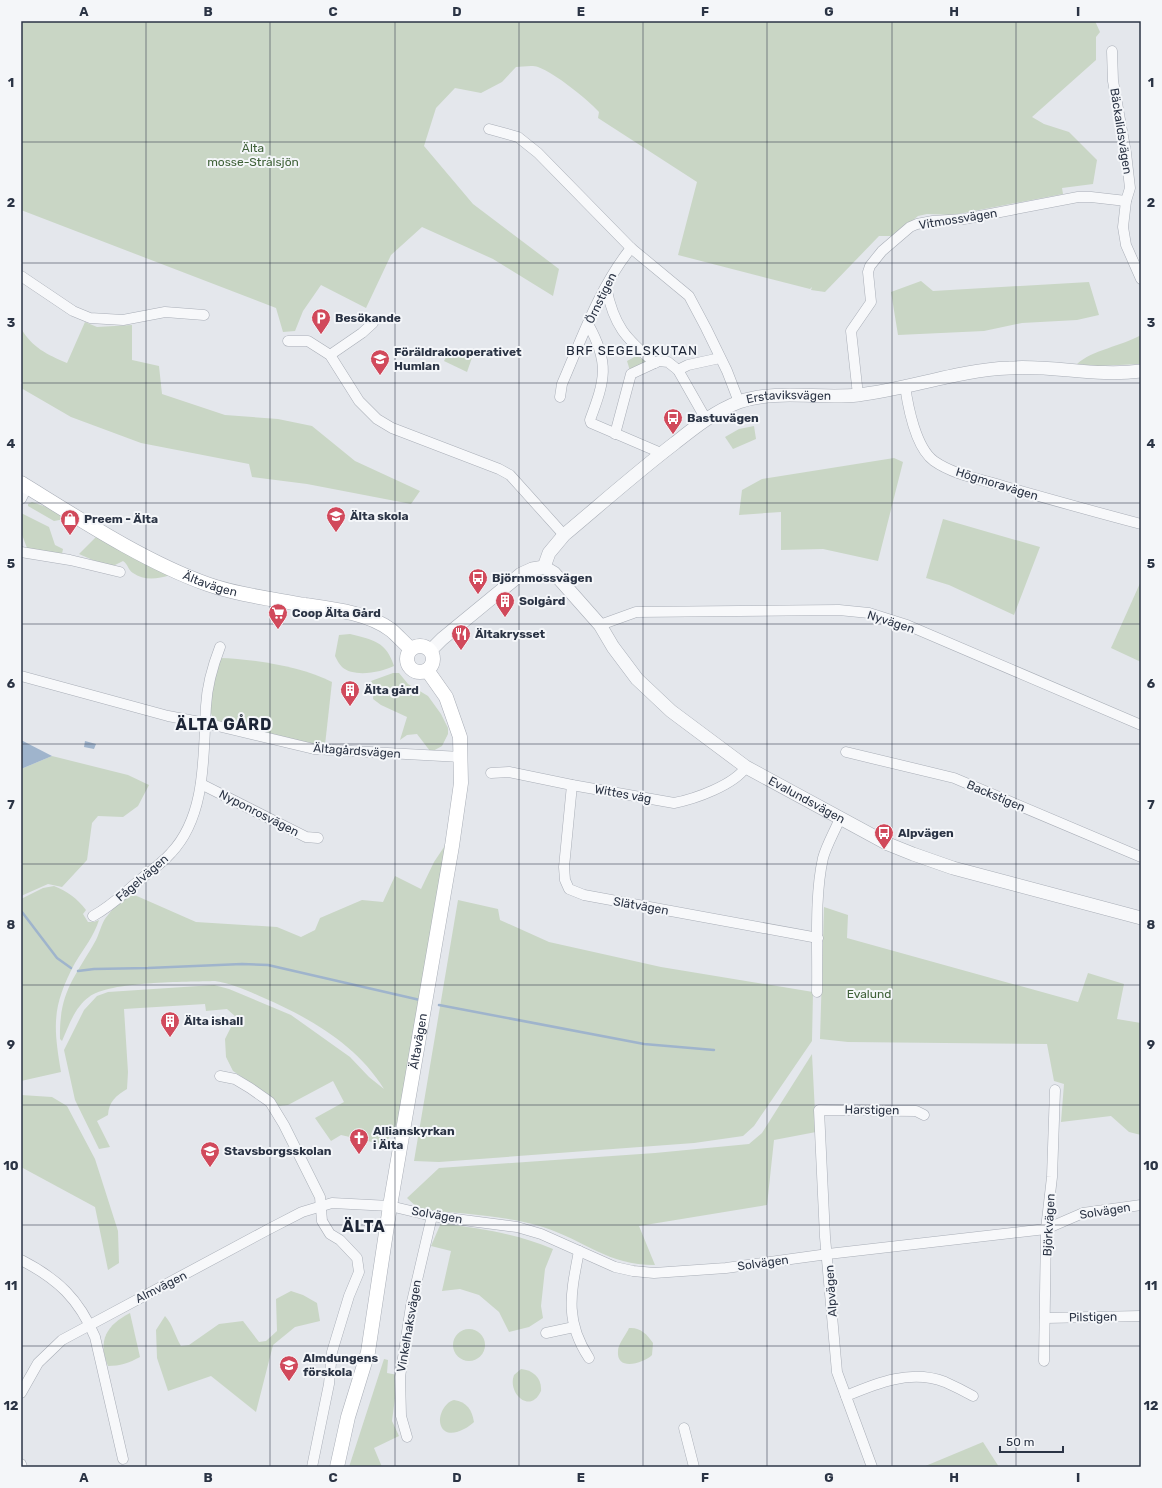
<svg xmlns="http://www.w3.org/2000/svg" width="1162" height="1488" font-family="Rubik,sans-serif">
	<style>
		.green { fill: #c9d6c5 }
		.water { fill: #9fb4cc }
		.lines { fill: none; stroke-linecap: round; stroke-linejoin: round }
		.stream { stroke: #9fb4cc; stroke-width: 2.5 }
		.minor-casing { stroke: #a9aeb7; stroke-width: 11 }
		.tertiary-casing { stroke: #a9aeb7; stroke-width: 14 }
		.secondary-casing { stroke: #a9aeb7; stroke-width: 15 }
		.minor { stroke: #f7f8fa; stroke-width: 10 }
		.tertiary { stroke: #f7f8fa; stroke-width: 13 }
		.secondary { stroke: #fff; stroke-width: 14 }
		.grid { fill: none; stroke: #2b3445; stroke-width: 1; stroke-opacity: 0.55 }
		.labels { text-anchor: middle; stroke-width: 4; stroke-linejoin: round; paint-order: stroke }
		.street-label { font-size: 12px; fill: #2b3445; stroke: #f4f6f9 }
		.park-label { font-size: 12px; fill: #3f6138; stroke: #f4f6f9 }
		.poi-label { font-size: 12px; font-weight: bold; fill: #2b3445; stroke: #f4f6f9; text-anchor: start }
		.neighbourhood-label { font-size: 13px; letter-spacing: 1px; fill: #1d2536; stroke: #f4f6f9 }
		.district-label { font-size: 16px; font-weight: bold; letter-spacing: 1px; fill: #1d2536; stroke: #f4f6f9 }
		.neatline { fill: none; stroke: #2b3445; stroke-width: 1.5 }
		.grid-label { font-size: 13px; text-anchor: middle; font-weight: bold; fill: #2b3445 }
	</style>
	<rect width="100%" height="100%" fill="#e4e7ec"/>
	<!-- green -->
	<g class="green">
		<path d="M21 21H1095L1100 32 1096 37V60L1032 117 1044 124 1069 132 1097 160 1093 184 1062 188 1063 194 953 215 927 214 918 216 894 236H879L825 292 811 290 812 287 810 289 678 255 697 182 598 118 599 112C586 98 556 74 538 67 532 65 522 67 516 67L502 82 481 93 455 88 436 108 424 146 473 204 559 269 553 296 493 259 422 227 391 255 366 308 321 285 303 311 295 331 283 332 276 308 21 210Z"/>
		<polygon points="921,281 933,291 1089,282 1099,315 1077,320 1022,323 984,331 898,335 891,292"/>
		<path d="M85 322 97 327 132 325V360L159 366 162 394 225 415 278 419 312 426 355 461 420 491 411 504 307 484 252 477 249 464 141 443 71 417 21 388V328C31 347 48 355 67 363Z"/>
		<path d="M1141 335V364L1097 366 1077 364C1092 350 1122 346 1141 335Z"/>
		<polygon points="475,349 467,372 444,361 448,353"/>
		<polygon points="638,355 641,359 648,357 655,363 631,374 627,361"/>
		<polygon points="754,426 756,439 733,449 725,437 739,429"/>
		<polygon points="894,458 903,462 878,561 823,549 781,550 781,512 739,515 742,490 762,479"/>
		<polygon points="32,502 55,510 84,529 65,519 54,521 28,506 28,504"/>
		<polygon points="21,513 49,527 55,545 63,549 62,554 27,548 21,532"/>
		<polygon points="943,519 1040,547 1014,615 949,585 926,578"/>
		<path d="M97 536 170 575C158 579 144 581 133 573 128 570 128 564 123 561L111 567 106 566 79 554Z"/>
		<polygon points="1141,581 1141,662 1111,648"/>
		<path d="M350 634C373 640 386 641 394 666 382 672 354 678 342 667 339 664 337 660 335 656L339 635Z"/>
		<path d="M220 658C254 659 303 667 332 682L325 745 306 742 218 721 212 716 208 705Z"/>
		<polygon points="393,673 399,673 408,684 428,696 441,714 448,728 448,734 442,746 433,751 430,751 417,734 407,735 400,740 407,717 381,705 373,699 374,686 371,681"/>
		<polygon points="52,756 128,775 149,785 138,806 123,817 98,816 92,823 87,860 62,887 48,884 21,896 21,769"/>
		<path d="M446 844 398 1121 385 1145 341 1135 331 1141 315 1118 344 1102 333 1081 288 1105 279 1106 269 1095 233 1071 226 1057 225 1039 236 1017 227 1009 206 1011 205 1004 124 1009 128 1072 127 1089C116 1096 109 1101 108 1115L97 1121 110 1147 99 1149 75 1100 64 1050 84 1010 97 996 108 992 214 985 229 989 291 1015 350 1057 369 1077 384 1089C357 1045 310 1018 264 998 248 991 233 984 215 981 187 982 109 981 89 997 75 1007 69 1025 62 1041L60 1039C59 992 74 979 96 940 100 932 102 921 108 915 114 907 123 900 130 893L196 922 277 927 301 937 315 930 320 918 362 900 383 902 395 876 421 889 434 862Z"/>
		<path d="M54 886C67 891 77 898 86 910L83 914 88 922H94L99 920C94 936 84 948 75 963 52 1006 53 1025 61 1072L21 1081V899L43 888Z"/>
		<polygon points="458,900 498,909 500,920 549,942 661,967 813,992 812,1041 754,1126 743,1136 694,1143 439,1162 414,1161"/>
		<polygon points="824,907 848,915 847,938 1078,1002 1088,973 1124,984 1117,1019 1141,1023 1141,1135 1129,1132 1111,1116 1061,1122 1064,1084 1054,1081 1047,1044 848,1042 820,1039"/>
		<path d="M812 1054 816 1132 774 1140 767 1205 639 1226 655 1265C607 1265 586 1241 543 1227 504 1215 460 1214 419 1209L407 1198 439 1168 655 1153 749 1144 762 1133Z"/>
		<polygon points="21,1095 52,1097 67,1106 95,1159 118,1231 119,1263 108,1270 95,1207 21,1167"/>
		<path d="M441 1223C481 1229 516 1233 553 1249L545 1269 541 1306 543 1318 529 1327 509 1332 499 1312 479 1295 460 1289 442 1291 451 1251 431 1246Z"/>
		<path d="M291 1291 303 1295 317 1303 320 1321 295 1327 273 1345 256 1412 211 1376 168 1391 157 1358 156 1330 165 1316C173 1325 175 1336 181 1346L189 1345 219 1324 243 1321 259 1342 266 1341 277 1331 276 1299Z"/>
		<path d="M130 1313 140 1357C129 1363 120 1366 108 1366 97 1340 107 1325 130 1313Z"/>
		<path d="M629 1328C640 1327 647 1334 653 1343L652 1355C644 1363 616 1372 618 1351 618 1344 626 1335 629 1328Z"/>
		<circle cx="469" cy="1345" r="16"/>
		<polygon points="384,1359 388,1360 387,1373 398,1375 392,1421 399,1436 374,1448 382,1467 349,1467"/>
		<path d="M521 1369C533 1370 542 1378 541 1391 530 1415 507 1393 514 1375Z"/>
		<path d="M454 1400C467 1402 472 1410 474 1422 467 1429 447 1440 441 1426 437 1416 445 1402 454 1400Z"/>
		<polygon points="983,1442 999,1467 923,1467"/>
	</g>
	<!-- water -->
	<g class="water">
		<polygon points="21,740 52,756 21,769"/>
		<polygon points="85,741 96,744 94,749 84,747"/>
	</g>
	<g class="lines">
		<!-- stream -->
		<g class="stream">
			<polyline points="22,912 57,958 71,968"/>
			<polyline points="78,971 94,969 148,968 242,964 268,965 420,1000"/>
			<polyline points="439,1005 644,1044 714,1050"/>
		</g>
		<!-- minor casing -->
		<g class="minor-casing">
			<g id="minor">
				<polyline points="1112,51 1113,81 1126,153 1130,188 1126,201 1123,227 1126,245 1141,279"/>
				<polyline points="489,129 518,137 538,153 631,248 689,296 706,328 727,371 739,402"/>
				<polyline points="21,276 73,311 90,318 123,320 165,312 204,315"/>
				<path d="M606 287C614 326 625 338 655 363"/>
				<path d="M588 324C610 363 605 380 590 420L591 423 661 453"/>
				<polyline points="288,341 308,341 330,355 359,401 377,419 392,428 499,469 510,475 564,535"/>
				<polyline points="330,355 362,333 373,323"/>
				<polyline points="678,370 688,365 720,358"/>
				<path d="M905 386C908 407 916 448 934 461 954 475 980 479 1003 486 1049 499 1095 512 1141 524"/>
				<polyline points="858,395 851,331 871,302 868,272 870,266 882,251 910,227 917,224 933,221 964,219 1078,197 1091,197 1126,201"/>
				<path d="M560 397 562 384C582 338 599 288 631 248"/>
				<polyline points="615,434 631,374 659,361 668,362 678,370 703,414"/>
				<polyline points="21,499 27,487"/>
				<polyline points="21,552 70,560 120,572"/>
				<polyline points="600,625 636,612 839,610 869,613 907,625 1141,725"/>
				<polyline points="21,676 168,716 205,723 314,749 461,757"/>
				<polyline points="846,752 954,778 1141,857"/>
				<path d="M491 773 509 772 572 785 674 803C695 799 734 785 746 767"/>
				<polyline points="201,784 306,837 318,838"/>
				<polyline points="572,785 564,867 565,880 569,889 584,895 818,938"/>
				<path d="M93 916C112 906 125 892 141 879 151 871 162 863 171 853 207 815 203 754 206 706 207 687 213 665 220 647"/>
				<path d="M817 992C818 950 814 898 823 858 827 844 835 831 840 818"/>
				<polyline points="220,1076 235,1079 250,1088 270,1102 284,1125 320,1197 322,1221 330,1234 340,1240 357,1258 359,1272 349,1296 332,1352 329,1384 312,1467"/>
				<path d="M579 1251C571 1293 564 1320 589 1358"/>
				<path d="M21 1260C58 1279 79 1299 95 1337L123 1459"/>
				<polyline points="1045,1318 1141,1316"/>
				<polyline points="546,1333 574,1327"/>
				<polyline points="1044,1361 1046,1229 1052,1177 1055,1090"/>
				<polyline points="21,1393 38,1363 62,1340 271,1228 302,1212 332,1203 390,1206 432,1216 517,1227 541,1234 615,1267 633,1271 654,1273 726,1268 828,1254 1046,1229 1083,1213 1141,1205"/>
				<path d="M846 1396C877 1383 911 1369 945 1382 954 1386 964 1391 973 1396"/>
				<polyline points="684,1428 694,1467"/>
				<polyline points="407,1437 401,1416 400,1377 411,1306 432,1216"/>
				<polyline points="21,1464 22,1467"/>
				<polyline points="872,1467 837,1372 825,1237 819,1110 916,1111 924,1115"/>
			</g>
		</g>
		<!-- tertiary casing -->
		<g class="tertiary-casing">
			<g id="tertiary">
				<path id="s1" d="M544 567 554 573 600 625 613 647 637 679 671 711 746 767 888 844 913 854 953 868 1141 918"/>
				<path id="s2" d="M544 567 549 553 564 535C601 504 637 472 675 443 694 428 715 411 739 402 776 389 819 399 858 395 909 389 958 370 1009 368 1055 365 1095 377 1141 371"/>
				<polyline points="431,650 442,639 521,574 532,569 544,567"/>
			</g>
		</g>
		<!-- secondary casing -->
		<g class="secondary-casing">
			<g id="secondary">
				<path id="s3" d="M21 483C78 518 145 562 207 584 238 595 273 599 305 605 333 609 368 613 391 630 398 636 404 643 411 649"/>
				<circle cx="420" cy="659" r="13"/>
				<path id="s4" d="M337 1467 348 1417 368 1352 390 1206 452 846 461 783 460 737 446 697 427 670"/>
			</g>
		</g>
		<!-- minor -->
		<use href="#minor" class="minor"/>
		<!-- tertiary -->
		<use href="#tertiary" class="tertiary"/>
		<!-- secondary -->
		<use href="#secondary" class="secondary"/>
	</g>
	<!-- grid -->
	<path class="grid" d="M146 21V1467M270 21V1467M395 21V1467M519 21V1467M643 21V1467M767 21V1467M892 21V1467M1016 21V1467M21 142H1141M21 263H1141M21 383H1141M21 503H1141M21 624H1141M21 744H1141M21 864H1141M21 985H1141M21 1105H1141M21 1225H1141M21 1346H1141"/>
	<!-- icons -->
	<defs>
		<g id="parking-pin" transform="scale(1)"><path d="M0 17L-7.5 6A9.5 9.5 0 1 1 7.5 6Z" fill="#d1495b" stroke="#f4f6f9"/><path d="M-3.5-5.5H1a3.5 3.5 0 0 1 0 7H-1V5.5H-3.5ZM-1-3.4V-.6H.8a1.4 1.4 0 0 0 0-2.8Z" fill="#fff"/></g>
		<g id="school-pin" transform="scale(1)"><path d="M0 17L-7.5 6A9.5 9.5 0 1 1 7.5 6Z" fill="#d1495b" stroke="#f4f6f9"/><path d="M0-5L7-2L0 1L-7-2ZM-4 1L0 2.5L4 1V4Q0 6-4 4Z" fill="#fff"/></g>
		<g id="bus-pin" transform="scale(1)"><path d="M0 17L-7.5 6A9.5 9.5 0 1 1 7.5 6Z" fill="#d1495b" stroke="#f4f6f9"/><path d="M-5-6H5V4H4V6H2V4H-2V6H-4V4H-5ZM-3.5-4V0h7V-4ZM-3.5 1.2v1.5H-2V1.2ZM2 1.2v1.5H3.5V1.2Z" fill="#fff"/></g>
		<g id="shop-pin" transform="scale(1)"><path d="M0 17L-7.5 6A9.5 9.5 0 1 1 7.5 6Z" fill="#d1495b" stroke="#f4f6f9"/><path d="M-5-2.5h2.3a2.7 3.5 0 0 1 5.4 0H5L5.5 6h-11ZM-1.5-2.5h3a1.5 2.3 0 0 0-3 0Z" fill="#fff"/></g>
		<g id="building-pin" transform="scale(1)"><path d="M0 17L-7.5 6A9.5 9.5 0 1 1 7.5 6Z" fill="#d1495b" stroke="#f4f6f9"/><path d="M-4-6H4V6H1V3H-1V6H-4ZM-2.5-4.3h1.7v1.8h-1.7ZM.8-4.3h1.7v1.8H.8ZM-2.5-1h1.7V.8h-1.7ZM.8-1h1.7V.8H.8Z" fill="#fff"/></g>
		<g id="supermarket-pin" transform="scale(1)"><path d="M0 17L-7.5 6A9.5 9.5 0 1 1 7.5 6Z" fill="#d1495b" stroke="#f4f6f9"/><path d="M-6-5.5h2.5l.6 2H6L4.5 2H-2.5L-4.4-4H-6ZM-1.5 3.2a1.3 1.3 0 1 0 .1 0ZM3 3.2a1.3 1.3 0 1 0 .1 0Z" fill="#fff"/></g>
		<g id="restaurant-pin" transform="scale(1)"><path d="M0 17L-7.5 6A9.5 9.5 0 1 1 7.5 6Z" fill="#d1495b" stroke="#f4f6f9"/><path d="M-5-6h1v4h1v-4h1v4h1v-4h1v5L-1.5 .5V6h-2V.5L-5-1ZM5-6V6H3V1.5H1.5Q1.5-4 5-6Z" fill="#fff"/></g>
		<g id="church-pin" transform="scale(1)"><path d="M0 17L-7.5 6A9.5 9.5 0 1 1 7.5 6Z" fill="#d1495b" stroke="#f4f6f9"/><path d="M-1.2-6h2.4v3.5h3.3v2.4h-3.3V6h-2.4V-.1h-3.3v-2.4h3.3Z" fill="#fff"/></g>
	</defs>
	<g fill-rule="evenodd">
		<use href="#parking-pin" x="321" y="318"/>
		<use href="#school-pin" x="380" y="359"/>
		<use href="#bus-pin" x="673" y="418"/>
		<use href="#school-pin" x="336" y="516"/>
		<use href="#shop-pin" x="70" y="519"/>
		<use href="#bus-pin" x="478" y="578"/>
		<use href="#building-pin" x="505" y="601"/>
		<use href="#supermarket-pin" x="278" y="613"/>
		<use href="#restaurant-pin" x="461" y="634"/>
		<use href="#building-pin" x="350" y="690"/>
		<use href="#bus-pin" x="884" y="833"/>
		<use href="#building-pin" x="170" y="1021"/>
		<use href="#church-pin" x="359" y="1138"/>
		<use href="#school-pin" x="210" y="1151"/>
		<use href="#school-pin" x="289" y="1365"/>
	</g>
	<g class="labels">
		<!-- street labels -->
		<g class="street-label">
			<text transform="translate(1121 131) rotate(81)" y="4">Bäckalidsvägen</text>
			<text transform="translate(958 219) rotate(-9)" y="4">Vitmossvägen</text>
			<text transform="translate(601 298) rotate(-64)" y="4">Örnstigen</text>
			<text dy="4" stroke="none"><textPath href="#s2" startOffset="309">Erstaviksvägen</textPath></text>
			<text transform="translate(997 484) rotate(17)" y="4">Högmoravägen</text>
			<text dy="4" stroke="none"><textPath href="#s3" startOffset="215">Ältavägen</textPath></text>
			<text transform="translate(891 622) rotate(18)" y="4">Nyvägen</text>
			<text transform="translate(357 751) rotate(4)" y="4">Ältagårdsvägen</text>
			<text transform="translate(623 794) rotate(10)" y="4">Wittes väg</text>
			<text transform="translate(996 796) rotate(23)" y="4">Backstigen</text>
			<text dy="4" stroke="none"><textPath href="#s1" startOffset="356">Evalundsvägen</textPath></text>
			<text transform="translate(259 813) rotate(27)" y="4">Nyponrosvägen</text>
			<text transform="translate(142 878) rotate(-41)" y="4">Fågelvägen</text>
			<text transform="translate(641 906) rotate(10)" y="4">Slätvägen</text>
			<text dy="4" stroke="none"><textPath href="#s4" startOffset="434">Ältavägen</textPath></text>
			<text transform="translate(872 1110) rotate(1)" y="4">Harstigen</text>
			<text transform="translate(1105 1211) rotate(-9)" y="4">Solvägen</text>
			<text transform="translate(437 1215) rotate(10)" y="4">Solvägen</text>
			<text transform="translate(1049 1225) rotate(-87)" y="4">Björkvägen</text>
			<text transform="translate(763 1263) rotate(-8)" y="4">Solvägen</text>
			<text transform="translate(161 1287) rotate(-27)" y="4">Almvägen</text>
			<text transform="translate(831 1291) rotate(-94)" y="4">Alpvägen</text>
			<text transform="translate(1093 1317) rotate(-1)" y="4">Pilstigen</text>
			<text transform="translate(409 1326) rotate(-80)" y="4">Vinkelhaksvägen</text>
		</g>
		<!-- park labels -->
		<g class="park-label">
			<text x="253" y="152">Älta<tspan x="253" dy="14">mosse-Strålsjön</tspan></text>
			<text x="869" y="998">Evalund</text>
		</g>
		<!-- poi labels -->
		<g class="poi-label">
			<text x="335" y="322">Besökande</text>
			<text x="394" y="356">Föräldrakooperativet<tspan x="394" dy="14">Humlan</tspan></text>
			<text x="687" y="422">Bastuvägen</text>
			<text x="350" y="520">Älta skola</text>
			<text x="84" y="523">Preem - Älta</text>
			<text x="492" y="582">Björnmossvägen</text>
			<text x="519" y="605">Solgård</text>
			<text x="292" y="617">Coop Älta Gård</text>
			<text x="475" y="638">Ältakrysset</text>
			<text x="364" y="694">Älta gård</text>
			<text x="898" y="837">Alpvägen</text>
			<text x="184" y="1025">Älta ishall</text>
			<text x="373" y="1135">Allianskyrkan<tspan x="373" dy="14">i Älta</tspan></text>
			<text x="224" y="1155">Stavsborgsskolan</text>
			<text x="303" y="1362">Almdungens<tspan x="303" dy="14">förskola</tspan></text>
		</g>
		<!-- neighbourhood labels -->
		<g class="neighbourhood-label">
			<text x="632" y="355">BRF SEGELSKUTAN</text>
		</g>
		<!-- district labels -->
		<g class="district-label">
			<text x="224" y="730">ÄLTA GÅRD</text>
			<text x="364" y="1232">ÄLTA</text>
		</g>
	</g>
	<!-- border -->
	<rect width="1162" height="1488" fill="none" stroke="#f4f6f9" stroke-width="44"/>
	<!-- scale -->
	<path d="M1000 1446v6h63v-6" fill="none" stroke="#2b3445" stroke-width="2"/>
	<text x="1006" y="1446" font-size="12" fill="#2b3445" stroke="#f4f6f9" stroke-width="3" paint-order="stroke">50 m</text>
	<rect x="22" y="22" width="1118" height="1444" class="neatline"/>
	<g class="grid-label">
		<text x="84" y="16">A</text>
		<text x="208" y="16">B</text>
		<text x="333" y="16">C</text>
		<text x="457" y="16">D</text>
		<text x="581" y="16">E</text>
		<text x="705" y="16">F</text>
		<text x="829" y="16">G</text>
		<text x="954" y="16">H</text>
		<text x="1078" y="16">I</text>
		<text x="11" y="87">1</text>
		<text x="1151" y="87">1</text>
		<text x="11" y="207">2</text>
		<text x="1151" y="207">2</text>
		<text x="11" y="327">3</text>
		<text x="1151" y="327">3</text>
		<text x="11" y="448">4</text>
		<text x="1151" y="448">4</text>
		<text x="11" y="568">5</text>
		<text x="1151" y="568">5</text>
		<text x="11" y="688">6</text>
		<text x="1151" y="688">6</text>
		<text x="11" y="809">7</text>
		<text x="1151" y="809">7</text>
		<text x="11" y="929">8</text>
		<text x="1151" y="929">8</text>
		<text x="11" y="1049">9</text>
		<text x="1151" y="1049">9</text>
		<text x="11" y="1170">10</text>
		<text x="1151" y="1170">10</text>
		<text x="11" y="1290">11</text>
		<text x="1151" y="1290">11</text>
		<text x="11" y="1410">12</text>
		<text x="1151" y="1410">12</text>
		<text x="84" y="1482">A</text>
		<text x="208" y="1482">B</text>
		<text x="333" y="1482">C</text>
		<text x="457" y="1482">D</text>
		<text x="581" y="1482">E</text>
		<text x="705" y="1482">F</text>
		<text x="829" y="1482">G</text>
		<text x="954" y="1482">H</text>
		<text x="1078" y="1482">I</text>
	</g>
</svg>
